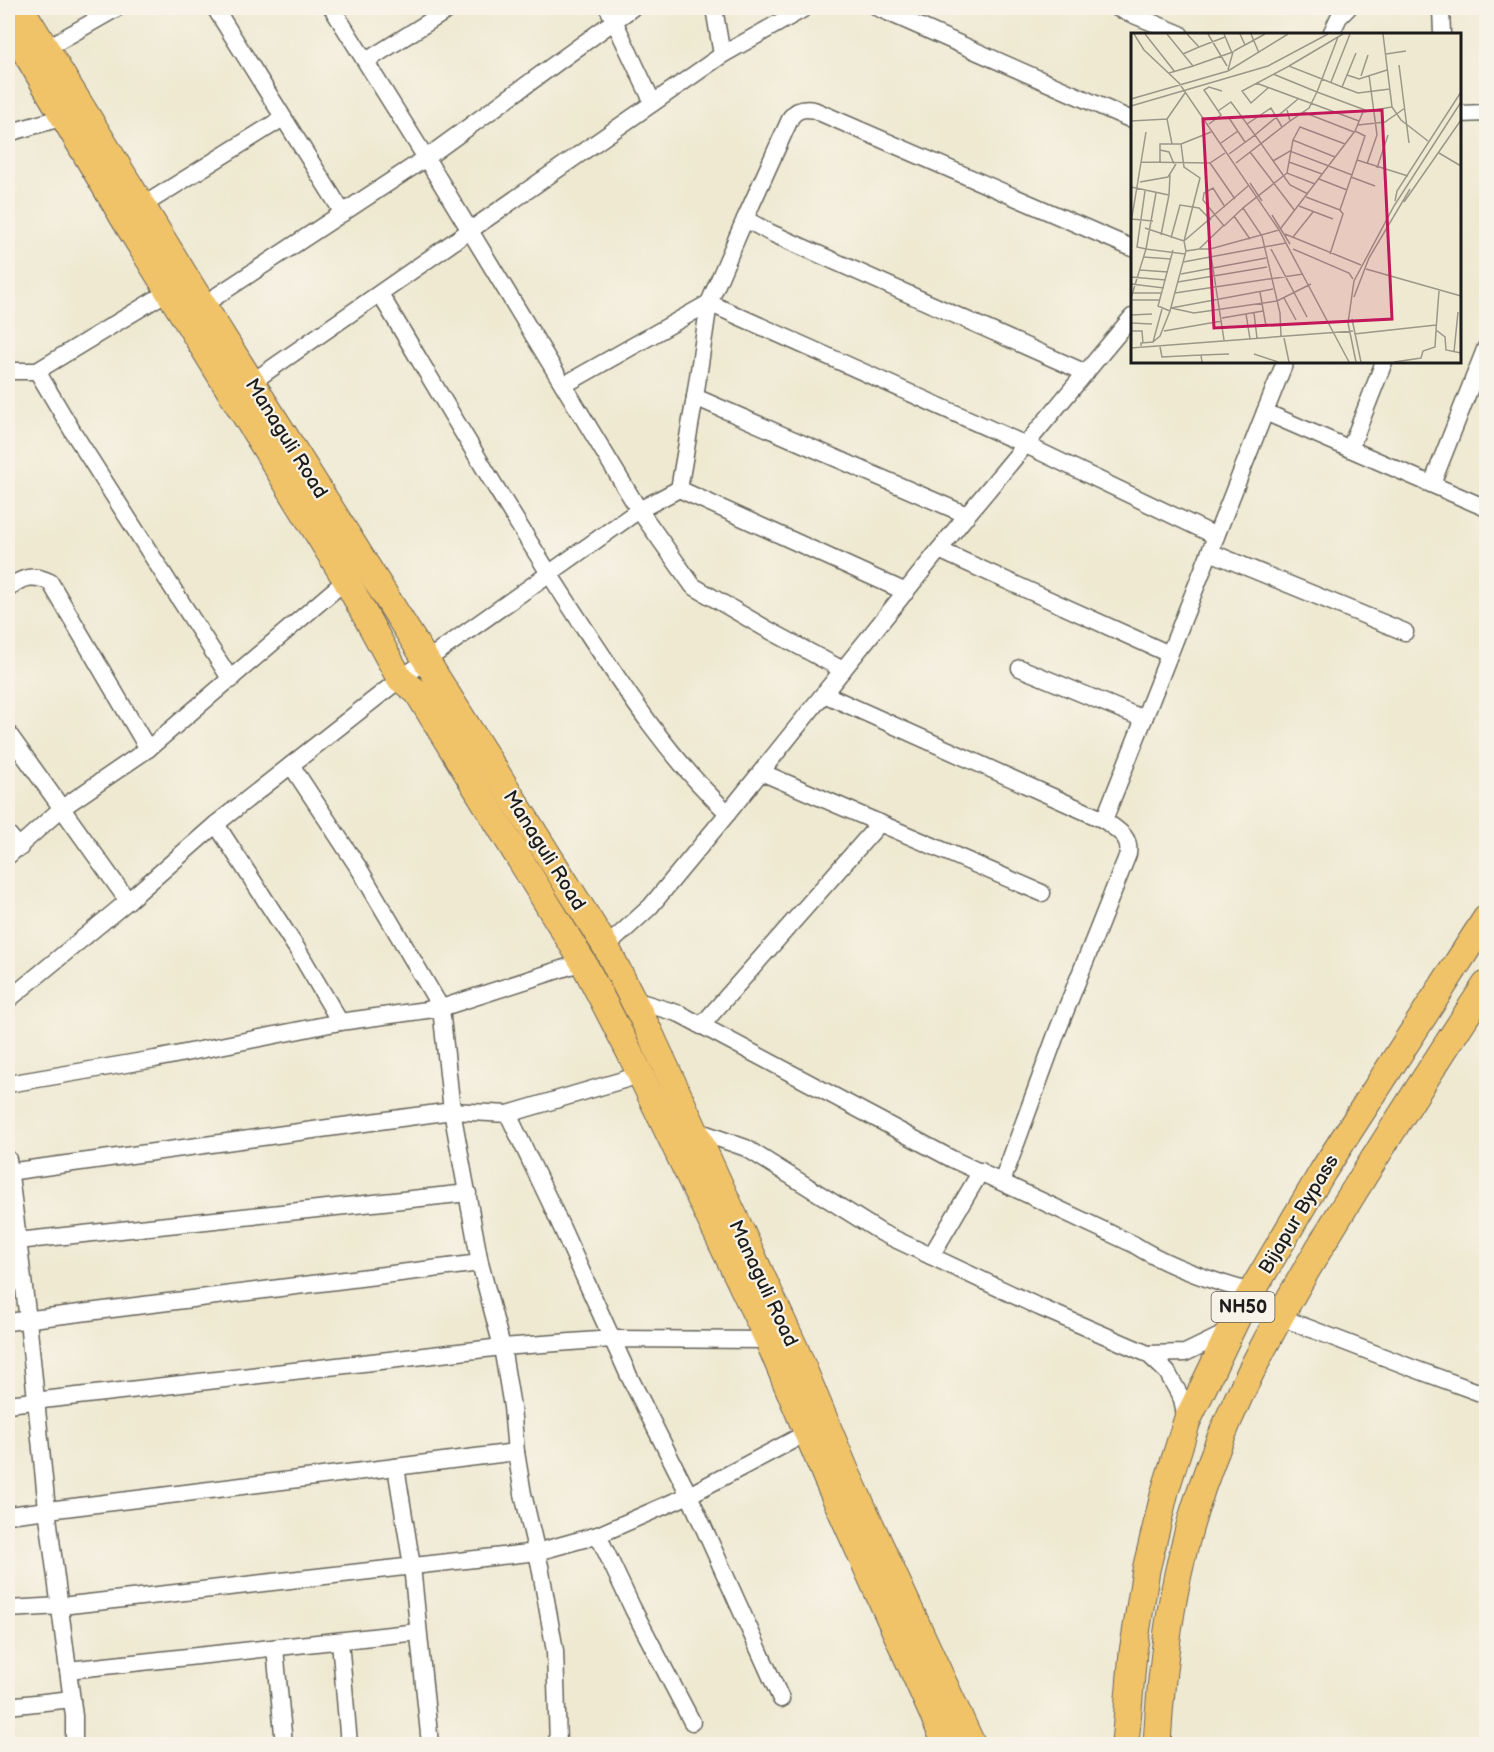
<svg xmlns="http://www.w3.org/2000/svg" width="1494" height="1752" font-family="'Balsamiq Sans',sans-serif">
	<style>
		.lines { fill: none; stroke-linecap: round; stroke-linejoin: round }
		.minor-casing { stroke: #66645b; stroke-width: 19 }
		.primary-casing { stroke: #66645b; stroke-width: 28 }
		.trunk-casing { stroke: #66645b; stroke-width: 29 }
		.minor { stroke: #fff; stroke-width: 16 }
		.primary { stroke: #f1c369; stroke-width: 26 }
		.trunk { stroke: #f1c369; stroke-width: 27 }
		.labels { text-anchor: middle; stroke-width: 4.5; stroke-linejoin: round; paint-order: stroke }
		.shield { fill: #f7f3e8; stroke: #5e5c59; stroke-width: 1.5 }
		.shield-label { font-size: 18px; font-weight: bold; fill: #1c1c1c }
		.street-label { font-size: 20px; fill: #1c1c1c; stroke: #f7f3e8 }
		.inset-road { fill: none; stroke: #9b9789; stroke-width: 1.5 }
		.view { fill: #c2185b; fill-opacity: 0.15; stroke: #c2185b; stroke-width: 3 }
		.inset-edge { fill: none; stroke: #1c1c1c; stroke-width: 3 }
	</style>
	<rect width="100%" height="100%" fill="#f7f3e8"/>
	<filter id="ink" filterUnits="userSpaceOnUse"><feTurbulence type="fractalNoise" baseFrequency=".0167" numOctaves="2"/><feDisplacementMap in="SourceGraphic" scale="12" xChannelSelector="R" yChannelSelector="G"/><feConvolveMatrix kernelMatrix="1 2 1 2 8 2 1 2 1" color-interpolation-filters="sRGB"/></filter>
	<filter id="wash" filterUnits="userSpaceOnUse"><feTurbulence type="fractalNoise" baseFrequency=".008" numOctaves="4" result="noise"/><feDisplacementMap in="SourceGraphic" scale="24" xChannelSelector="R" yChannelSelector="G"/><feGaussianBlur stdDeviation="1.35" result="paint"/><feColorMatrix in="noise" values="0 0 0 0 0 0 0 0 0 0 0 0 0 0 0 0 0 1.4 0 .05"/><feComposite in="paint" operator="in"/></filter>
	<g filter="url(#wash)">
		<rect width="100%" height="100%" fill="#efe9d1"/>
	</g>
	<g filter="url(#ink)">
		<g class="lines">
			<!-- minor casing -->
			<g class="minor-casing">
				<g id="minor">
					<polyline points="215,8 343,213"/>
					<polyline points="608,8 653,103"/>
					<polyline points="632,8 426,158 639,510 693,586 765,628 843,670"/>
					<polyline points="714,8 722,55 805,8"/>
					<polyline points="878,8 1132,120"/>
					<polyline points="1117,8 1180,34"/>
					<polyline points="1441,8 1442,34"/>
					<polyline points="1331,34 1339,17 1348,8"/>
					<polyline points="45,49 117,8"/>
					<polyline points="366,61 451,8"/>
					<polyline points="1460,114 1486,113"/>
					<polyline points="8,133 64,117"/>
					<polyline points="142,206 283,118"/>
					<path d="M745 219 791 117C797 109 804 108 814 110L1132 248"/>
					<path d="M380 294C446 404 511 516 581 623 625 690 670 759 728 813"/>
					<polyline points="203,305 426,158 332,8"/>
					<polyline points="1285,362 1265,412 1486,508"/>
					<polyline points="8,371 37,371 169,291"/>
					<polyline points="37,371 73,432 231,680"/>
					<polyline points="252,382 722,55"/>
					<polyline points="564,385 709,303 1026,445 1216,536"/>
					<polyline points="695,397 967,515"/>
					<polyline points="1350,449 1384,362"/>
					<polyline points="1432,484 1486,347"/>
					<polyline points="679,489 695,397 709,303 745,219 771,233 1086,373"/>
					<polyline points="939,550 1169,654"/>
					<polyline points="1210,552 1405,632"/>
					<path d="M8 589C21 577 33 574 50 582L148 749"/>
					<polyline points="1020,668 1144,719"/>
					<polyline points="824,694 1104,820 1265,412"/>
					<polyline points="8,733 128,901 216,824 291,765"/>
					<polyline points="761,772 1042,893"/>
					<polyline points="216,824 299,952 340,1022"/>
					<polyline points="8,834 20,848"/>
					<polyline points="8,856 62,808 148,749 346,580"/>
					<polyline points="606,947 650,907 728,813 967,515 1132,317"/>
					<polyline points="8,1000 128,901"/>
					<path d="M634 1000 680 1014 952 1159 1133 1244C1169 1267 1211 1281 1252 1292"/>
					<polyline points="701,1026 880,823"/>
					<polyline points="8,1084 155,1059 340,1022 441,1008 583,962"/>
					<polyline points="508,1114 551,1204 629,1376 689,1495 781,1699"/>
					<polyline points="692,1129 746,1148 882,1233 1039,1307 1148,1354 1167,1372 1182,1399 1186,1420"/>
					<polyline points="8,1159 28,1320 47,1509 74,1716 74,1744"/>
					<polyline points="8,1172 452,1111 508,1114 640,1075"/>
					<path d="M1002 1182 1057 1032 1128 854C1131 836 1117 830 1104 820"/>
					<polyline points="8,1242 468,1193"/>
					<polyline points="931,1256 981,1171"/>
					<polyline points="1280,1317 1415,1369 1486,1395"/>
					<polyline points="8,1322 480,1263"/>
					<polyline points="1148,1354 1185,1353 1220,1336 1227,1329"/>
					<polyline points="8,1404 502,1347 612,1339 768,1340"/>
					<polyline points="396,1467 412,1566 430,1744"/>
					<polyline points="8,1515 516,1452"/>
					<polyline points="598,1535 633,1609 692,1722"/>
					<polyline points="8,1609 61,1606 537,1552 598,1535 689,1495 816,1428"/>
					<polyline points="340,1641 349,1744"/>
					<polyline points="275,1648 284,1744"/>
					<polyline points="68,1670 418,1632"/>
					<polyline points="8,1706 72,1699"/>
					<polyline points="558,1744 555,1651 540,1566 523,1494 516,1452 512,1407 502,1347 480,1263 452,1111 441,1008 360,870 291,765 400,679 639,510 679,489 906,592"/>
				</g>
			</g>
			<!-- primary casing -->
			<g class="primary-casing">
				<g id="primary">
					<polyline points="21,8 203,305 606,947 650,1033 795,1348 846,1471 972,1744"/>
					<polyline points="8,23 124,219 346,580 400,679 417,692 583,962 630,1053 768,1340 827,1480 946,1744"/>
				</g>
			</g>
			<!-- trunk casing -->
			<g class="trunk-casing">
				<g id="trunk">
					<polyline points="1125,1744 1133,1652 1146,1570 1165,1491 1187,1421 1237,1317 1323,1171 1486,919"/>
					<path d="M1157 1744C1161 1672 1169 1600 1189 1529 1224 1404 1293 1289 1361 1180 1402 1114 1444 1049 1486 985"/>
				</g>
			</g>
			<!-- minor -->
			<use href="#minor" class="minor"/>
			<!-- primary -->
			<use href="#primary" class="primary"/>
			<!-- trunk -->
			<use href="#trunk" class="trunk"/>
		</g>
	</g>
	<g class="labels">
		<!-- shield labels -->
		<rect class="shield" x="1211.5" y="1292" width="63" height="30" rx="4.5"/>
		<g class="shield-label">
			<text x="1243" y="1313">NH50</text>
		</g>
		<!-- street labels -->
		<g class="street-label">
			<text transform="translate(287 438) rotate(58)" y="7">Managuli Road</text>
			<text transform="translate(545 850) rotate(58)" y="7">Managuli Road</text>
			<text transform="translate(1298 1214) rotate(-59)" y="7">Bijapur Bypass</text>
			<text transform="translate(764 1283) rotate(65)" y="7">Managuli Road</text>
		</g>
	</g>
	<!-- overview -->
	<g transform="translate(1131 33)">
		<rect width="330" height="330" fill="#efe9d1"/>
		<path class="inset-road" d="M3 1 13 17 48 50 148 197 218 329M14 1 44 39M36 1 62 33 38 40M77 1 96 33M93 1 101 20M120 1 128 20M114 12 134 1M68 14 94 4M103 18 114 12 109 1M52 21 68 14 56 1M255 21 275 18M268 32 278 110M62 33 102 19 97 37M158 33 212 1M142 41 186 59 178 75 159 88 156 77M216 42 225 20M230 43 237 22M200 49 219 1M125 50 228 88M211 54 227 60 259 56M137 55 120 70 111 58 158 33 191 46 207 4M0 66 97 38 157 1M167 66 124 102 159 152 177 161M0 73 137 33 197 1M261 74 270 87 297 108M234 77 186 59 191 46 211 54 216 42 228 46 256 37M87 78 100 69 124 102 98 121M172 79 223 99M98 85 114 109M0 88 36 86M78 91 90 82 73 57 78 54 91 58M116 91 140 75 151 94M227 92 254 89 274 75M224 98 234 103 226 127 277 143M162 107 169 94 214 111M90 110 107 98M50 111 80 99M29 117 38 119 43 131M119 119 164 178M308 120 330 133M142 128 159 118 221 142M10 129 79 130 94 120M158 129 191 141M29 130V111H41M79 130 104 166M105 130 159 88M236 131 246 102 238 42M246 135 257 102M156 140 162 107 204 124M220 144 244 153M188 146 216 157M9 149 37 144 45 131M119 150 131 168M0 154 38 162 39 142M14 158 6 214 15 216 25 160M175 164 209 177 226 127M264 168 266 158 330 59M273 169 330 87M168 173 202 186M94 174 82 155 73 160 72 167 93 193 112 175M141 182 159 211M103 183 119 206M0 186 22 188M0 190 15 99M14 195 53 208 69 145 53 134 50 111H41L36 86 54 60M150 195 224 98 232 79 261 74 252 1M154 201 230 232M30 202 38 162M162 204 182 179M40 205 49 172 68 175 80 187M68 216H79L93 307M79 216 148 197M140 216 176 284M162 216 218 240 222 246M55 218 68 216 92 193M199 221 212 181 209 177M12 224 40 226M52 229 155 210M235 236 330 263M9 237 37 239M50 241 135 225M0 244 35 247M47 249 136 234M0 251 33 255M308 258 305 297 314 304 315 317 330 320M129 259 135 293M1 260H30M44 260 172 241M223 264 238 225 279 156M0 265 15 216 54 221M153 265 165 287M0 267H28M40 275 63 280 146 268 180 251M40 275 142 256M39 278 27 273 42 217M123 280 126 305M115 281 119 306M0 282 21 281M91 285 132 278M221 286 230 329M0 290 21 291M0 298H11L12 310M33 298 91 288M223 301 305 292M150 303 149 280 131 203 112 175 156 140 184 151M153 305 158 329M22 309 29 303 39 278 55 218 53 208 117 153M10 313V310L22 309 31 276M29 314 31 324 70 322 71 329M0 315 222 298M323 319 327 279M123 321 147 329M70 322 98 321M225 329 217 290 223 248 263 173 330 69M263 329 290 325 292 318 304 314 305 298"/>
		<path class="view" d="M251 77 261 286 83 295 72 86Z"/>
		<rect width="330" height="330" class="inset-edge"/>
	</g>
	<!-- margin -->
	<rect width="1494" height="1752" fill="none" stroke="#f7f3e8" stroke-width="30"/>
</svg>
